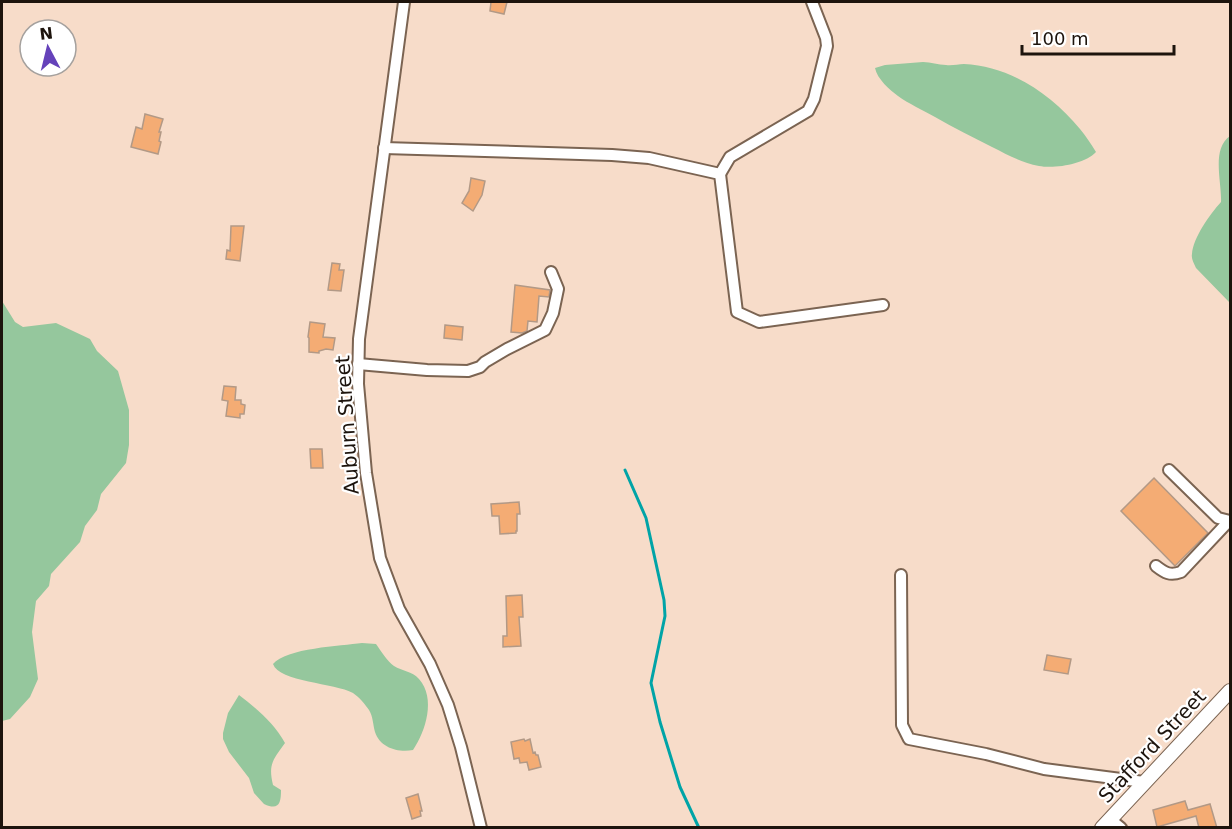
<svg xmlns="http://www.w3.org/2000/svg" width="1232" height="829" font-family="'DejaVu Sans',sans-serif">
	<style>
		.green { fill: #95c79d }
		.lines { fill: none; stroke-linecap: round; stroke-linejoin: round }
		.stream { stroke: #00a4a7; stroke-width: 3 }
		.building { fill: #f4ac74; stroke: #b29986; stroke-width: 1.5 }
		.minor-casing { stroke: #7b6452; stroke-width: 14 }
		.major-casing { stroke: #7b6452; stroke-width: 16 }
		.minor { stroke: #fff; stroke-width: 10 }
		.major { stroke: #fff; stroke-width: 14 }
		.labels { text-anchor: middle; stroke-width: 4.5; stroke-linejoin: round; paint-order: stroke }
		.street-label { font-size: 20px; fill: #1d140d; stroke: #fff }
	</style>
	<rect width="100%" height="100%" fill="#f7dcc9"/>
	<!-- green -->
	<g class="green">
		<path d="M923 62C931 62 938 65 946 65 952 66 958 64 964 64 1010 66 1051 94 1080 129 1086 136 1091 144 1096 152 1085 164 1055 169 1039 166 1022 163 1008 155 992 147 973 137 954 128 935 117 923 110 909 104 898 96 890 90 877 79 875 68L885 65Z"/>
		<path d="M1230 136V303L1196 268C1194 263 1191 259 1192 254 1193 238 1210 214 1221 202 1222 182 1211 149 1230 136Z"/>
		<polygon points="2,301 15,322 23,327 56,323 90,339 97,351 118,371 129,410 129,445 126,463 101,494 97,510 85,526 80,542 51,574 49,586 36,601 32,632 38,679 30,697 10,719 2,721"/>
		<path d="M362 643 376 644C381 651 387 661 394 666 402 671 412 671 419 679 436 698 426 731 413 750 399 753 380 748 375 732 373 725 373 716 369 710 365 704 359 697 353 693 335 683 279 682 273 664 286 648 341 646 362 643Z"/>
		<path d="M239 695C257 709 274 723 285 743 273 760 268 764 273 785L281 790C281 803 279 811 264 804L254 793 249 778 229 752 223 739V733L228 713Z"/>
	</g>
	<g class="lines">
		<!-- stream -->
		<polyline class="stream" points="625,470 646,518 664,600 665,616 651,683 660,722 680,787 699,828"/>
	</g>
	<!-- building -->
	<g class="building">
		<polygon points="491,2 507,2 504,14 490,11"/>
		<polygon points="145,114 163,119 159,132 161,132 159,141 161,142 158,154 131,147 136,127 142,129"/>
		<polygon points="471,178 485,181 482,195 473,211 462,203 469,191"/>
		<polygon points="231,226 244,226 240,261 226,259 227,250 230,251"/>
		<polygon points="332,263 340,264 339,270 344,270 341,291 328,290"/>
		<polygon points="515,285 550,290 549,297 539,296 537,322 528,321 527,331 522,333 511,332"/>
		<polygon points="310,322 325,324 323,337 335,338 333,350 326,349 319,351 319,353 309,352 309,338 308,337"/>
		<polygon points="445,325 463,327 462,340 444,338"/>
		<polygon points="224,386 236,387 235,400 241,400 241,404 245,405 244,414 240,414 240,418 226,416 228,401 222,400"/>
		<polygon points="310,449 322,449 323,468 311,468"/>
		<polygon points="1154,478 1208,533 1175,566 1121,511"/>
		<polygon points="519,502 520,514 517,514 517,531 516,531 516,533 500,534 499,516 492,516 491,504"/>
		<polygon points="522,595 523,617 519,617 521,646 503,647 503,636 507,636 506,596"/>
		<polygon points="1047,655 1071,659 1068,674 1044,670"/>
		<polygon points="524,739 525,741 530,739 533,753 535,752 536,755 538,755 541,767 529,770 527,762 520,763 519,758 514,759 511,742"/>
		<polygon points="418,794 422,811 420,811 421,816 412,819 406,798"/>
		<polygon points="1185,801 1188,810 1210,804 1217,828 1199,828 1196,816 1157,827 1153,810"/>
	</g>
	<g class="lines">
		<!-- minor casing -->
		<g class="minor-casing">
			<g id="minor">
				<polyline points="404,2 359,339 358,384 366,473 380,558 399,609 430,664 448,705 461,747 481,828"/>
				<polyline points="384,148 612,155 649,158 720,174 737,312 759,322 883,305"/>
				<polyline points="720,174 730,157 808,111 814,99 827,46 826,38 812,2"/>
				<polyline points="358,364 427,370 468,371 480,367 485,362 507,349 545,330 553,313 558,289 551,272"/>
				<polyline points="1169,470 1218,518 1230,521"/>
				<path d="M1156 566C1165 573 1170 576 1181 572L1229 521"/>
				<polyline points="901,575 902,725 909,739 986,754 1044,769 1144,782"/>
				<polyline points="1110,819 1121,828"/>
			</g>
		</g>
		<!-- major casing -->
		<g class="major-casing">
			<polyline id="major" points="1102,828 1230,691"/>
		</g>
		<!-- minor -->
		<use href="#minor" class="minor"/>
		<!-- major -->
		<use href="#major" class="major"/>
	</g>
	<g class="labels">
		<!-- street labels -->
		<g class="street-label">
			<text transform="translate(347 425) rotate(-94)" y="7">Auburn Street</text>
			<text transform="translate(1152 746) rotate(-47)" y="7">Stafford Street</text>
		</g>
	</g>
	<!-- border -->
	<rect width="1232" height="829" fill="none" stroke="#1d140d" stroke-width="6"/>
	<!-- north arrow -->
	<g transform="translate(48 48) rotate(353)"><circle r="28" fill="#ffffff" stroke="#a5a19e" stroke-width="1.5"/>
	<path d="M0-4.5L10 22L0 15L-10 22Z" fill="#6542ba"/>
	<text y="-9" font-size="16" font-weight="bold" text-anchor="middle" fill="#1d140d">N</text>
	</g>
	<!-- scale -->
	<path d="M1022 45v9h152v-9" fill="none" stroke="#1d140d" stroke-width="3"/>
	<text x="1031" y="45" font-size="18" fill="#1d140d" stroke="#ffffff" stroke-width="4.5" paint-order="stroke">100 m</text>
</svg>
